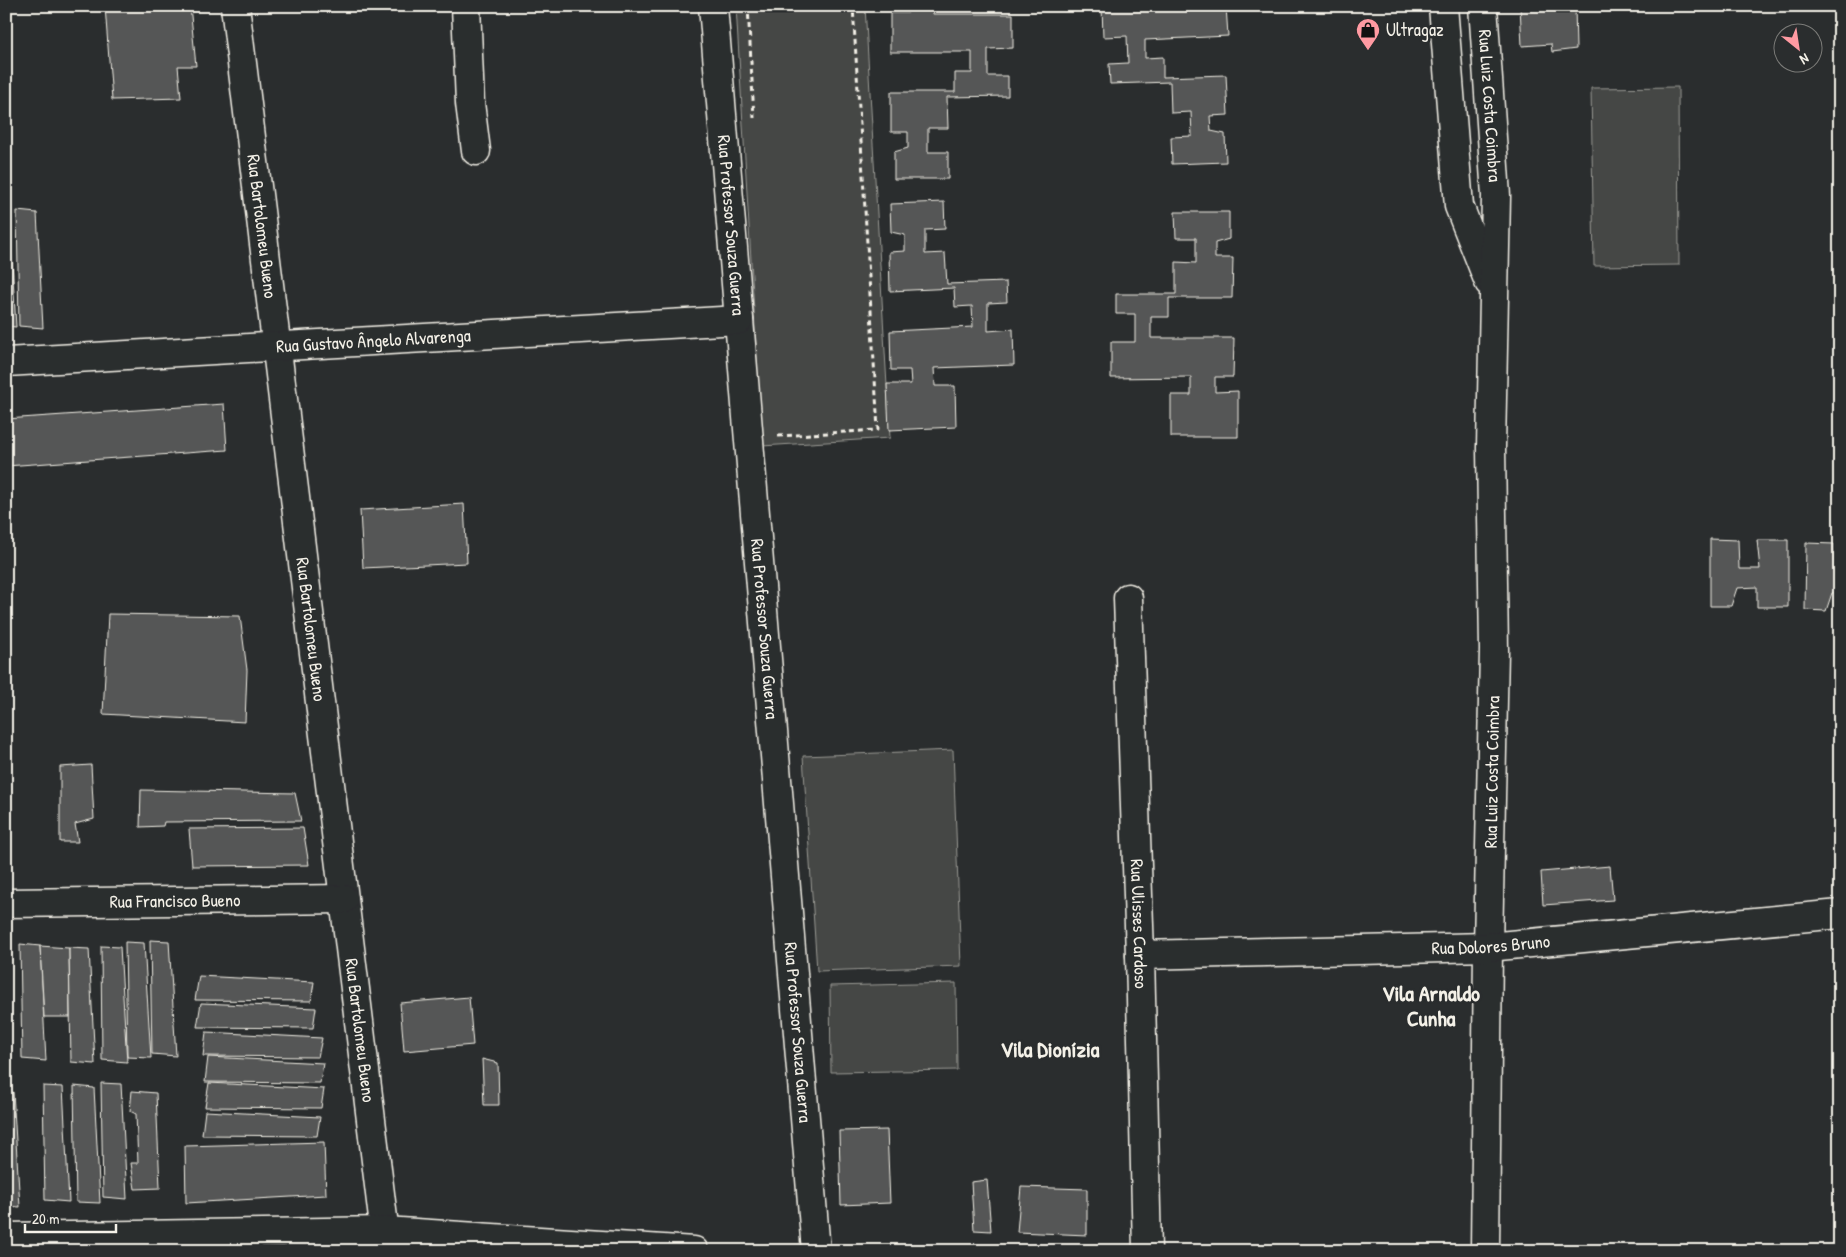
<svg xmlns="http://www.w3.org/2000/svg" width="1846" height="1257" font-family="'Patrick Hand',sans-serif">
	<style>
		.green { fill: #444645; stroke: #9c9c96 }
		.building { fill: #555756; stroke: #f4f1e8 }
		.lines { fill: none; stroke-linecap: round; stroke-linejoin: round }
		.minor-casing { stroke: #f4f1e8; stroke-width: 31 }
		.path { stroke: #f4f1e8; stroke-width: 3; stroke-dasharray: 5 4; stroke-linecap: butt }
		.minor { stroke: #2a2d2e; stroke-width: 28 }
		.labels { text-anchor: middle; stroke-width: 5; stroke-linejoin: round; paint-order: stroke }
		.poi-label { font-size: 18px; fill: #f4f1e8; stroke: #2a2d2e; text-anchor: start }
		.street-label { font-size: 18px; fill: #f4f1e8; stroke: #2a2d2e }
		.district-label { font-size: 22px; font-weight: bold; fill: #f4f1e8; stroke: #2a2d2e }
	</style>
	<rect width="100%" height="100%" fill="#2a2d2e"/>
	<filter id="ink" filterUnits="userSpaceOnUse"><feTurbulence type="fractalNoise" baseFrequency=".02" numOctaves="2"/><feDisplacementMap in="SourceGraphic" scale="10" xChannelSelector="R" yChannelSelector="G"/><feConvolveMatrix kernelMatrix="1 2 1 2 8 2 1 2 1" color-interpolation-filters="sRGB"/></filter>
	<g filter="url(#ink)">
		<!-- green -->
		<g class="green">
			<polygon points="736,6 865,6 890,438 762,446"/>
			<polygon points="1678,87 1679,265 1594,266 1591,88"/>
			<polygon points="953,750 961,966 817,971 803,756"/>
			<polygon points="956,983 957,1070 831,1072 830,986"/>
		</g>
		<!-- building -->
		<g class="building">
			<polygon points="105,6 190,6 196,66 178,66 181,98 112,100"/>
			<polygon points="908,6 933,6 933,14 1013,14 1013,48 988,49 988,76 1008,76 1008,96 947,97 948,128 928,128 928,152 948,152 948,179 894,179 894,152 908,148 908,132 891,132 891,92 955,92 955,73 972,73 972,52 890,52 890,13 908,13"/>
			<polygon points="1102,6 1226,6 1228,36 1145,40 1145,58 1163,57 1163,77 1226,75 1228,115 1210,116 1211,131 1225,134 1226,162 1172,164 1171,137 1192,136 1191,112 1171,113 1170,82 1110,84 1109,64 1128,63 1127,36 1103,37"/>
			<polygon points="1520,6 1575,6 1576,49 1552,52 1551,44 1522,46"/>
			<polygon points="944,202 945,229 925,230 925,254 945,253 947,284 1006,282 1007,302 988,303 988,331 1013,329 1014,365 934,368 935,386 955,386 956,427 889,430 887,384 911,384 910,370 891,370 890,331 973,327 972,306 955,307 954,288 890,291 889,252 905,251 905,235 891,232 890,204"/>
			<polygon points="17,211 37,213 43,328 19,326"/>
			<polygon points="6,212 9,212 16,327 6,326"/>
			<polygon points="1175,212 1229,212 1229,239 1215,243 1215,258 1233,258 1232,298 1169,298 1169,317 1151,317 1151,338 1234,338 1233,377 1215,377 1215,392 1238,391 1238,437 1171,437 1171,395 1191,395 1191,377 1111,378 1111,342 1135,342 1135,314 1116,314 1116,294 1176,294 1176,262 1196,263 1196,238 1176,238"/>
			<polygon points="224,404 227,450 6,466 6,419"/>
			<polygon points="464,504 467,563 363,568 360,510"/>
			<polygon points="1710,539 1738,540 1739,569 1760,569 1757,540 1788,540 1788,607 1757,607 1757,587 1737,588 1731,606 1710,606"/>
			<polygon points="1806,543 1834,544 1834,574 1840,574 1840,592 1832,593 1826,611 1805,610"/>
			<polygon points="108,614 240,616 247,670 245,722 103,714"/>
			<polygon points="91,765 94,819 75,824 78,842 60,842 60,767"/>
			<polygon points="141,790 295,793 301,821 164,822 163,826 140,827"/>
			<polygon points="303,828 309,865 192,866 189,829"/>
			<polygon points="1610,866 1613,900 1543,905 1541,872"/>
			<polygon points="150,940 169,941 176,1056 152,1054"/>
			<polygon points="125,942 144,943 151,1058 127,1057"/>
			<polygon points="20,944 40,946 46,1061 22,1059"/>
			<polygon points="40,946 69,948 70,1017 44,1017"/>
			<polygon points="101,946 120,947 127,1062 102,1060"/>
			<polygon points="69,948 89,949 95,1064 71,1062"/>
			<polygon points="199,976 314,982 311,1001 195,1000"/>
			<polygon points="469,997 473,1045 404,1051 400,1003"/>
			<polygon points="201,1003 316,1008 313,1028 197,1027"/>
			<polygon points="206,1032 322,1038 318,1057 203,1056"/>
			<polygon points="208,1057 323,1063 320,1083 205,1082"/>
			<polygon points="482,1059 498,1063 499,1105 484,1105"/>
			<polygon points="101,1083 121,1084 127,1199 103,1197"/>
			<polygon points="209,1083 324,1089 321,1108 205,1107"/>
			<polygon points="43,1086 63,1087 69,1202 45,1200"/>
			<polygon points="74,1086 94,1088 100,1203 76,1202"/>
			<polygon points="132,1091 156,1093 160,1188 135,1189 131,1163 138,1163 136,1114 130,1111"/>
			<polygon points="6,1092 13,1092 20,1207 6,1206"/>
			<polygon points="205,1111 320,1117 317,1136 202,1135"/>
			<polygon points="887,1130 890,1203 841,1205 839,1131"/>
			<polygon points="324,1142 326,1195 186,1203 185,1146"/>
			<polygon points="987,1180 991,1231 974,1230 971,1182"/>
			<polygon points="1021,1187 1087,1189 1087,1235 1017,1232"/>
		</g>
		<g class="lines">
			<!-- minor casing -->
			<g class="minor-casing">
				<g id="minor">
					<path id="s1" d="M235 6 387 1251"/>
					<polyline points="466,6 470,103 476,151"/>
					<path id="s2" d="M713 6 816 1251"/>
					<polyline points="1443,6 1459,206 1489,282"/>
					<path id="s3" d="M1483 6 1496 196 1491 448 1494 650 1488 947 1485 1251"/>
					<path id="s4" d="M6 362 739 320"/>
					<path id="s5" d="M1128 598 1140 955 1147 1251"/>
					<path id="s6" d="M6 903 344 899"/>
					<path id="s7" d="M1140 955 1488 947 1840 914"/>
					<polyline points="6,1237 385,1231 694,1251"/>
				</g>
			</g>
			<!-- path -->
			<g class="path">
				<polyline points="748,6 754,118"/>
				<polyline points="778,436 878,430 853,6"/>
			</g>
			<!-- minor -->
			<use href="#minor" class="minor"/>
		</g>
	</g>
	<!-- icons -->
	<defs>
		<g id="shop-pin" transform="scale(1.25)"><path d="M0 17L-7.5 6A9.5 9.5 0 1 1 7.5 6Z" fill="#ff9aa2" stroke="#2a2d2e"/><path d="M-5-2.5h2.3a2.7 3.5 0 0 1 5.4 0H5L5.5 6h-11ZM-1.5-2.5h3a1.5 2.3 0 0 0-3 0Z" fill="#111"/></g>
	</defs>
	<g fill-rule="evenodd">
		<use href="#shop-pin" x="1368" y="30"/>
	</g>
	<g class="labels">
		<!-- poi labels -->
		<g class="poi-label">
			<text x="1386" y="36">Ultragaz</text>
		</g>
		<!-- street labels -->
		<g class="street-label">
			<text dy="6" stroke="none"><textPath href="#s3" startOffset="100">Rua Luiz Costa Coimbra</textPath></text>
			<text dy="6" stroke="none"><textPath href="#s2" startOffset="220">Rua Professor Souza Guerra</textPath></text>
			<text dy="6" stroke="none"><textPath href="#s1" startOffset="222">Rua Bartolomeu Bueno</textPath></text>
			<text dy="6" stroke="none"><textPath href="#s4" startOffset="368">Rua Gustavo Ângelo Alvarenga</textPath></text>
			<text dy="6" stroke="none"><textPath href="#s1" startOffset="628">Rua Bartolomeu Bueno</textPath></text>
			<text dy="6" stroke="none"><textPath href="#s2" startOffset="625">Rua Professor Souza Guerra</textPath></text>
			<text transform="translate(1492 772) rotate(-89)" y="6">Rua Luiz Costa Coimbra</text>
			<text dy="6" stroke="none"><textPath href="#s6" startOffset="169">Rua Francisco Bueno</textPath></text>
			<text dy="6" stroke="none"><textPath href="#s5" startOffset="326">Rua Ulisses Cardoso</textPath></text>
			<text dy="6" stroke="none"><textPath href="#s7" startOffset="351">Rua Dolores Bruno</textPath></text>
			<text dy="6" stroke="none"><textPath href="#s1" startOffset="1032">Rua Bartolomeu Bueno</textPath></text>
			<text dy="6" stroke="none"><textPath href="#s2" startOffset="1030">Rua Professor Souza Guerra</textPath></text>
		</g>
		<!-- district labels -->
		<g class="district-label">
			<text x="1431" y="1001">Vila Arnaldo<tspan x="1431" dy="25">Cunha</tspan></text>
			<text x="1050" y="1057">Vila Dionízia</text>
		</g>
	</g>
	<!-- margin -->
	<rect width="1846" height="1257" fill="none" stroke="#2a2d2e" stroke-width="25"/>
	<rect x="12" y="12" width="1821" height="1232" fill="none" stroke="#f4f1e8" stroke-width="2" filter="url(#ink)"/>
	<!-- north arrow -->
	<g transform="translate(1798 48) rotate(150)"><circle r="24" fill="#2a2d2e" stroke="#7b7b78"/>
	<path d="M0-4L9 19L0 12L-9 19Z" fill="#ff9aa2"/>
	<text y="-8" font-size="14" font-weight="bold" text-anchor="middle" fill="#f4f1e8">N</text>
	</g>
	<!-- scale -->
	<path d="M25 1224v8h91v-8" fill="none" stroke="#f4f1e8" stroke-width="2.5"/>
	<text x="32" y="1224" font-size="15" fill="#f4f1e8" stroke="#2a2d2e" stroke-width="4" paint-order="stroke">20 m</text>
</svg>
